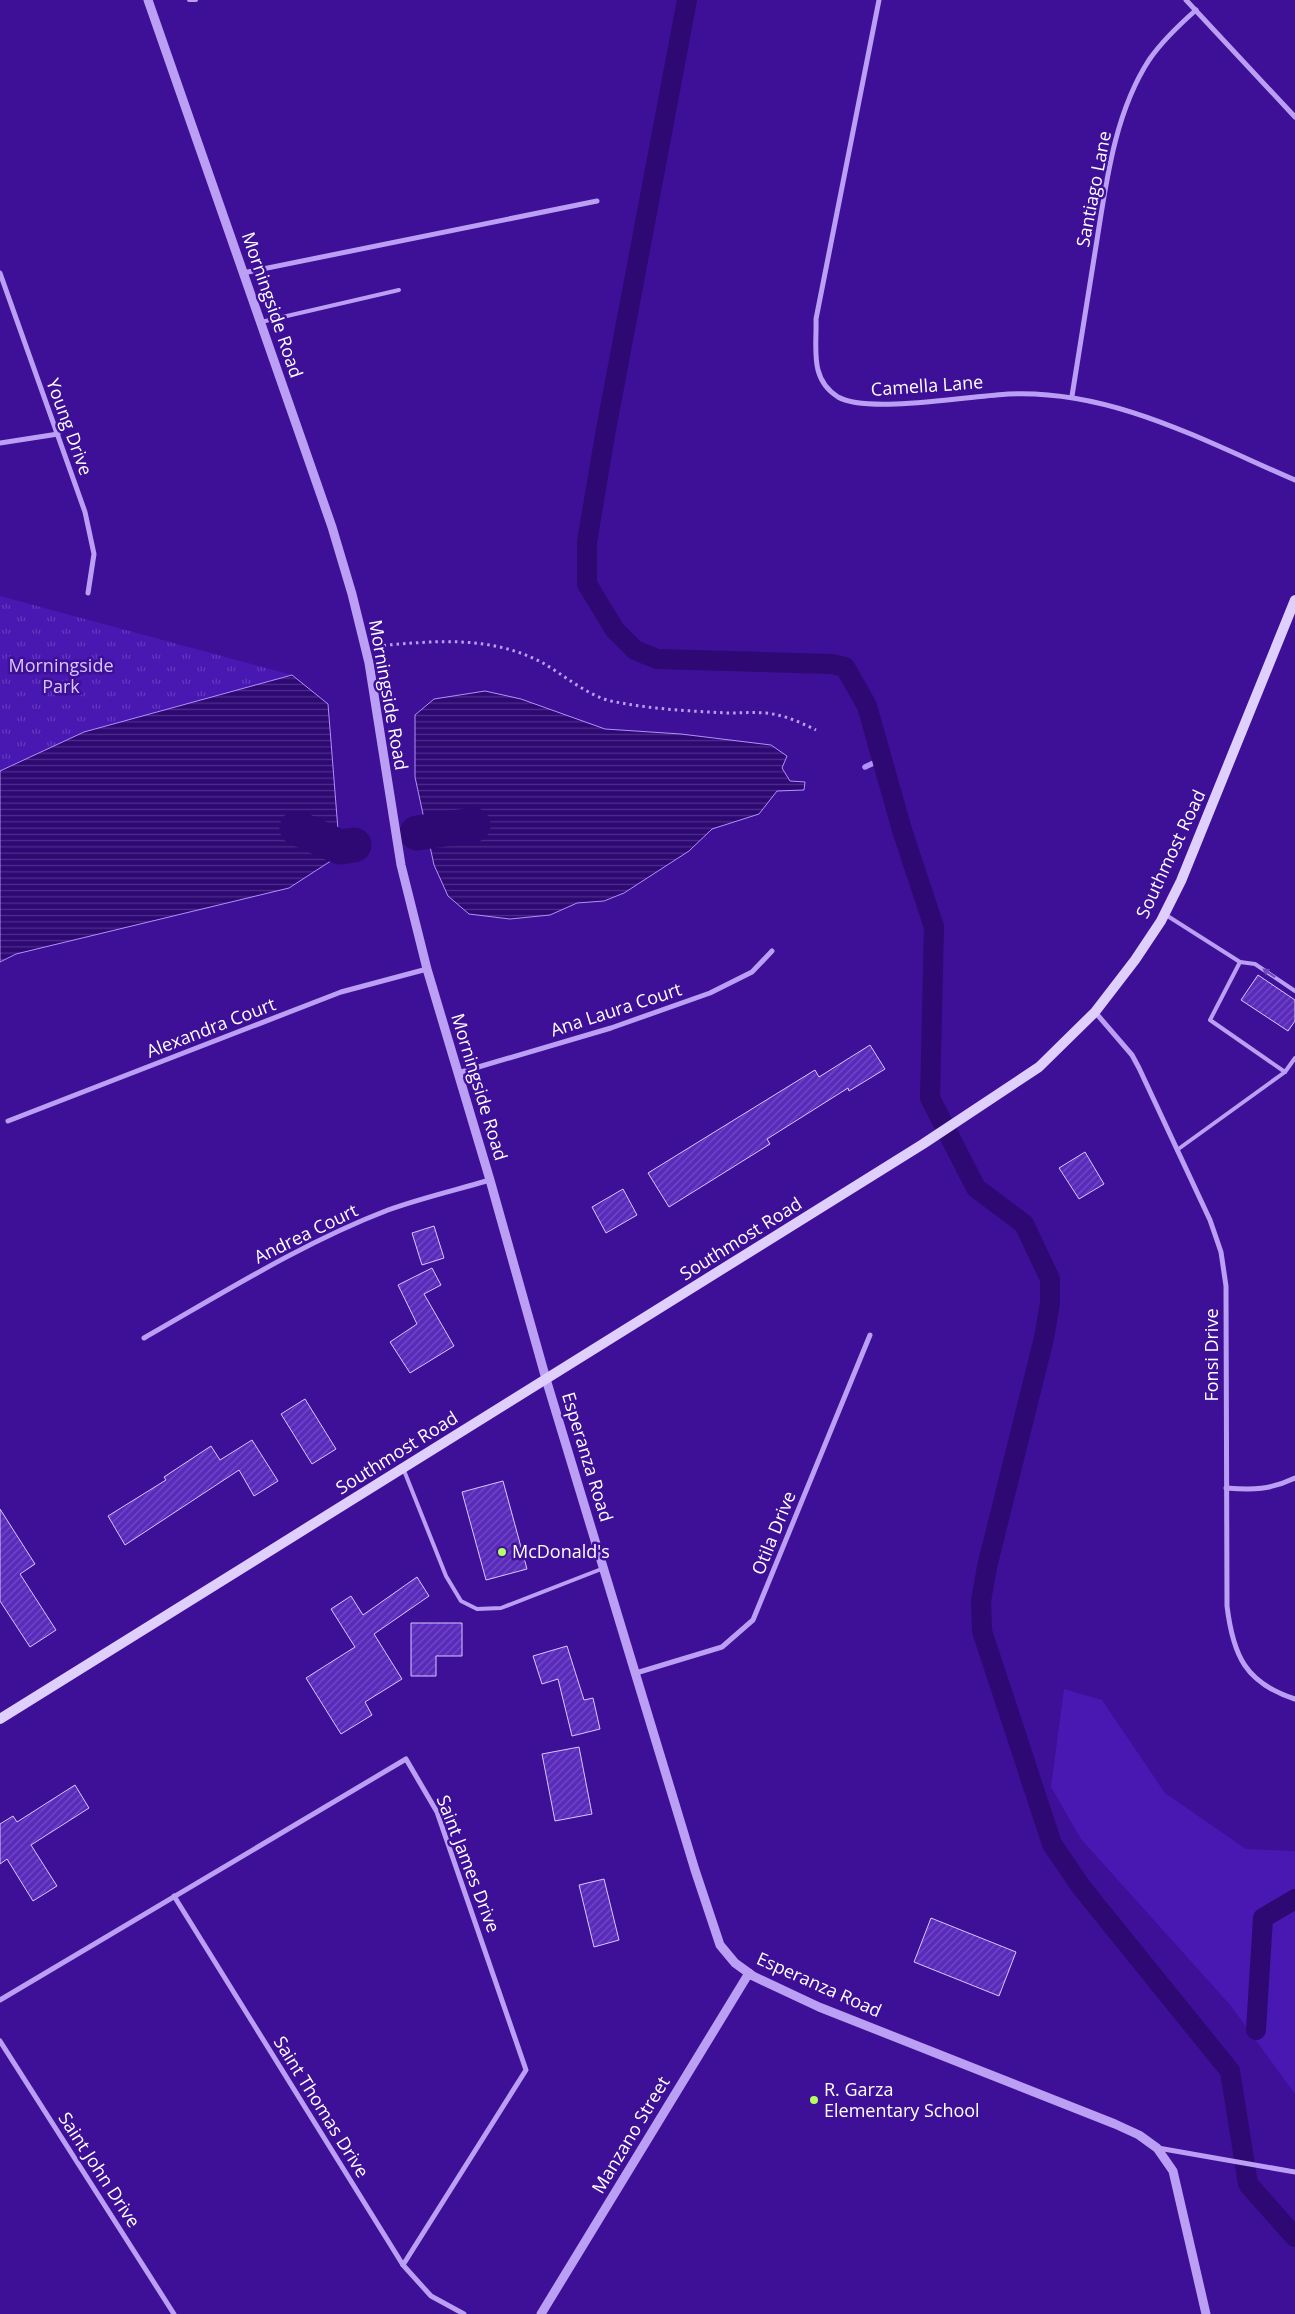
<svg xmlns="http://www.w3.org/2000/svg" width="1295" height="2314" font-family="'Open Sans',sans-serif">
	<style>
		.green { fill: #4917b2 }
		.park { fill: url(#park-tufts) }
		.water { fill: url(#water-rules); stroke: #b191f8 }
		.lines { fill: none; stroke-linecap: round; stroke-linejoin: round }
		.stream { stroke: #b191f8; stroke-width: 5.5 }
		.canal { stroke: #2e0973; stroke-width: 20 }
		.river { stroke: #2e0973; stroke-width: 35 }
		.building { fill: url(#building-hatch); stroke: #d9c8fe }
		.path { stroke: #bb9ff4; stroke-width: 3; stroke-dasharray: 2.5 4; stroke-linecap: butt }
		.service { stroke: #bb9ff4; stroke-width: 4 }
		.minor { stroke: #bb9ff4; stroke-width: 5 }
		.tertiary { stroke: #bb9ff4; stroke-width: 9 }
		.secondary { stroke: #dfcffd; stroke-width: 10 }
		.oneway { fill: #7049bc }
		.poi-dot { fill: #b3ff63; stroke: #3e0f97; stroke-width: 2 }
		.labels { text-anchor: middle; stroke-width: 5; stroke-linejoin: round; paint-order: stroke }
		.street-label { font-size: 18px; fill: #fff; stroke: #3e0f97 }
		.park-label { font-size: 18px; fill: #d9c8fe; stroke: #3e0f97 }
		.poi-label { font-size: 18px; fill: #fff; stroke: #3e0f97; text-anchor: start }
	</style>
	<defs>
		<pattern id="park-tufts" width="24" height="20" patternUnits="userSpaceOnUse" patternTransform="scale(1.25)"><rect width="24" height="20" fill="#4917b2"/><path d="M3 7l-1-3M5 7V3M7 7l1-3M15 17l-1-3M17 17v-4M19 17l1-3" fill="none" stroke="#643abe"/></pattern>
		<pattern id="water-rules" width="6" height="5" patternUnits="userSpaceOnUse" patternTransform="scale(1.25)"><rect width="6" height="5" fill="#2e0973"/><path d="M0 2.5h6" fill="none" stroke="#4d2e88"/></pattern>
		<pattern id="building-hatch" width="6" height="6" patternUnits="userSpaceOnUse" patternTransform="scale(1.25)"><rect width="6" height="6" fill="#5a2bbb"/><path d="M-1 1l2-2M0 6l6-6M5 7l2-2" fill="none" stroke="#734bc5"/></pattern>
	</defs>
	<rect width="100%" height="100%" fill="#3e0f97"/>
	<!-- green -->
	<polygon class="green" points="1064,1689 1102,1700 1165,1793 1246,1849 1295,1851 1295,2094 1231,2006 1081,1839 1051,1787"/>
	<!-- park -->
	<polygon class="park" points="0,596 292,675 84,732 0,771"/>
	<!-- water -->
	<g class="water">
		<polygon points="292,675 328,704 340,855 289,888 16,954 0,962 0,771 84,732"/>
		<polygon points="485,691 521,699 605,729 681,734 771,745 787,756 782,768 790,781 805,782 804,790 777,791 759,814 712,829 689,851 624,893 604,901 577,903 550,915 510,919 469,914 448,896 434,865 415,777 415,715 434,699"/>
	</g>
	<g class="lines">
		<!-- stream -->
		<polyline class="stream" points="865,767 882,759"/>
		<!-- canal -->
		<g class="canal">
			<polyline points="687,0 605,435 587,542 587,584 615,630 635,650 657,659 832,664 845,667 867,706 902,830 934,927 930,1098 976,1188 1024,1224 1050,1279 1050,1303 1044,1338 987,1567 981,1601 982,1631 1052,1844 1082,1888 1230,2071 1248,2184 1295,2237"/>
			<polyline points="1256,2030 1263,1918 1295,1899"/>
		</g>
		<!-- river -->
		<g class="river">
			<polyline points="297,828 340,847 354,845"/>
			<polyline points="417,833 473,825"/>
		</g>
	</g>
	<!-- building -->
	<g class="building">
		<polygon points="1258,975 1295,1000 1295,1021 1288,1031 1241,1000"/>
		<polygon points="870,1045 885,1069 849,1091 848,1088 767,1139 770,1144 669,1207 648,1173 815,1070 819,1077"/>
		<polygon points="1085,1152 1104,1184 1079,1199 1059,1168"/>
		<polygon points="623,1189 637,1215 606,1233 592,1207"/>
		<polygon points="434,1226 444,1258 422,1265 412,1233"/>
		<polygon points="432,1268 441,1285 424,1294 454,1346 410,1373 390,1342 417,1324 398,1285"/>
		<polygon points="305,1399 336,1449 312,1464 281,1414"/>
		<polygon points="252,1440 278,1481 254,1496 239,1470 125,1545 108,1516 166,1480 164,1477 211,1446 220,1460"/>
		<polygon points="503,1481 527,1569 486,1580 462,1492"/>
		<polygon points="0,1509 35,1564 20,1574 56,1630 30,1647 0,1601"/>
		<polygon points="417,1577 429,1596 374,1634 402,1679 365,1702 372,1715 341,1734 306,1678 355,1647 331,1609 351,1596 363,1615"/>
		<polygon points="411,1623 462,1623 462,1656 436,1656 436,1676 411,1676"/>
		<polygon points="567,1646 584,1700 593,1698 600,1729 572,1736 558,1679 542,1684 533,1656"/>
		<polygon points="579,1747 592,1814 555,1821 542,1754"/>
		<polygon points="75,1785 89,1808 31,1845 57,1886 33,1901 7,1859 0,1864 0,1824 13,1816 17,1822"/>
		<polygon points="604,1879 619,1940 594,1947 579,1885"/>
		<polygon points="931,1918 1016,1952 999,1996 914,1962"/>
	</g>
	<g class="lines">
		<!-- path -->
		<path class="path" d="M377 646C434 641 489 635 541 662 563 674 586 695 611 701 649 709 689 711 728 713 741 713 753 712 766 713 784 715 800 722 816 730"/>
		<!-- service -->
		<g class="service">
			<polyline points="189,0 196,0"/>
			<polyline points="261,322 399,290"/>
			<polyline points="1166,915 1240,962 1210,1020 1285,1072 1177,1150"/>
			<polyline points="1240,962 1255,964 1295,991"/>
			<polyline points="1285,1072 1295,1058"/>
			<polyline points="403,1468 446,1576 461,1601 477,1609 501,1608 604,1568"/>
		</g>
		<!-- minor -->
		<g class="minor">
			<path d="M879 0 816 319C817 348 809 379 838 397 867 414 971 396 1008 394 1111 389 1202 440 1295 480"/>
			<polyline points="1186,0 1295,117"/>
			<polyline points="0,273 85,512 94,554 88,593"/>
			<polyline points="243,273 597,201"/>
			<path d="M1072 396C1080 346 1088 296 1096 246 1106 184 1114 114 1149 60 1162 41 1179 25 1196 10"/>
			<polyline points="0,443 58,434"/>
			<path d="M1095 1012 1132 1055 1139 1068 1210 1220 1221 1252 1226 1286 1227 1606C1233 1655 1245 1683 1295 1699"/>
			<polyline points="458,1073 611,1028 710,993 752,972 772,951"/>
			<polyline points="8,1121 341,992 427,969"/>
			<path d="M144 1338C223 1293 302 1243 388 1210 421 1198 456 1190 490 1180"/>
			<path d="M1226 1488C1253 1490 1270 1490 1295 1478"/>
			<polyline points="636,1673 722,1647 753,1620 870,1335"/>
			<polyline points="174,1896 403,2265 431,2296 464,2314"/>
			<polyline points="0,2000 406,1759 437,1812 526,2070 403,2265"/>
			<polyline points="0,2041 174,2314"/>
			<polyline points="1158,2148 1295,2172"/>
		</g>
		<!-- tertiary -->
		<g class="tertiary">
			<polyline points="148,0 332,527 352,594 369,663 401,865 427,969 490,1180 546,1379 695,1870 720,1945 735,1963 753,1976 819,2007 1115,2124 1139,2135 1157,2148 1173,2171 1206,2314"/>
			<polyline points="541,2314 749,1973"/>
		</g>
		<!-- secondary -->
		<polyline class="secondary" points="0,1719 923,1144 1039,1067 1095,1012 1135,960 1161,921 1181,881 1295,600"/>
	</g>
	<!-- one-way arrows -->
	<defs><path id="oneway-solid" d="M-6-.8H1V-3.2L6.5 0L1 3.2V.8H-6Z" transform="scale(1.25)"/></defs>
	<use class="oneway" href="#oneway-solid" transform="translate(1269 973) rotate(-146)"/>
	<!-- markers -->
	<g class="poi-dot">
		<circle cx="502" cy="1552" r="5"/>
		<circle cx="814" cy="2100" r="5"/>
	</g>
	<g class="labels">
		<!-- street labels -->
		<g class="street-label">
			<text transform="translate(1094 189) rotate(-79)" y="6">Santiago Lane</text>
			<text transform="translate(272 305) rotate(71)" y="6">Morningside Road</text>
			<text transform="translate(927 386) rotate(-4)" y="6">Camella Lane</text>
			<text transform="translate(69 427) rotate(70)" y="6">Young Drive</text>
			<text transform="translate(388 695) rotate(80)" y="6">Morningside Road</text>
			<text transform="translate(1171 854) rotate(-65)" y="6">Southmost Road</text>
			<text transform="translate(616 1010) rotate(-18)" y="6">Ana Laura Court</text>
			<text transform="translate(211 1028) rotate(-21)" y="6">Alexandra Court</text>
			<text transform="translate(479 1087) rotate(73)" y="6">Morningside Road</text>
			<text transform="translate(306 1234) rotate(-26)" y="6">Andrea Court</text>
			<text transform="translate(741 1239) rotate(-32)" y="6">Southmost Road</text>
			<text transform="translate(1212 1355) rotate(-90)" y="6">Fonsi Drive</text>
			<text transform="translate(397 1453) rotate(-32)" y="6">Southmost Road</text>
			<text transform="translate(587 1457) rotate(73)" y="6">Esperanza Road</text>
			<text transform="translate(774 1533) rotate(-68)" y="6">Otila Drive</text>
			<text transform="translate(468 1864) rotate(69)" y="6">Saint James Drive</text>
			<text transform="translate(819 1985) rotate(24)" y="6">Esperanza Road</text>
			<text transform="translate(321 2107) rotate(58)" y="6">Saint Thomas Drive</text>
			<text transform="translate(631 2135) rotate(-59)" y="6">Manzano Street</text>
			<text transform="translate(99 2170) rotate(57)" y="6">Saint John Drive</text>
		</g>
		<!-- park labels -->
		<g class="park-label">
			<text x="61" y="672">Morningside<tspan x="61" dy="21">Park</tspan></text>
		</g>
		<!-- poi labels -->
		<g class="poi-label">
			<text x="512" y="1558">McDonald's</text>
			<text x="824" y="2096">R. Garza<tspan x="824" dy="21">Elementary School</tspan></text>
		</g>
	</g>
</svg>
